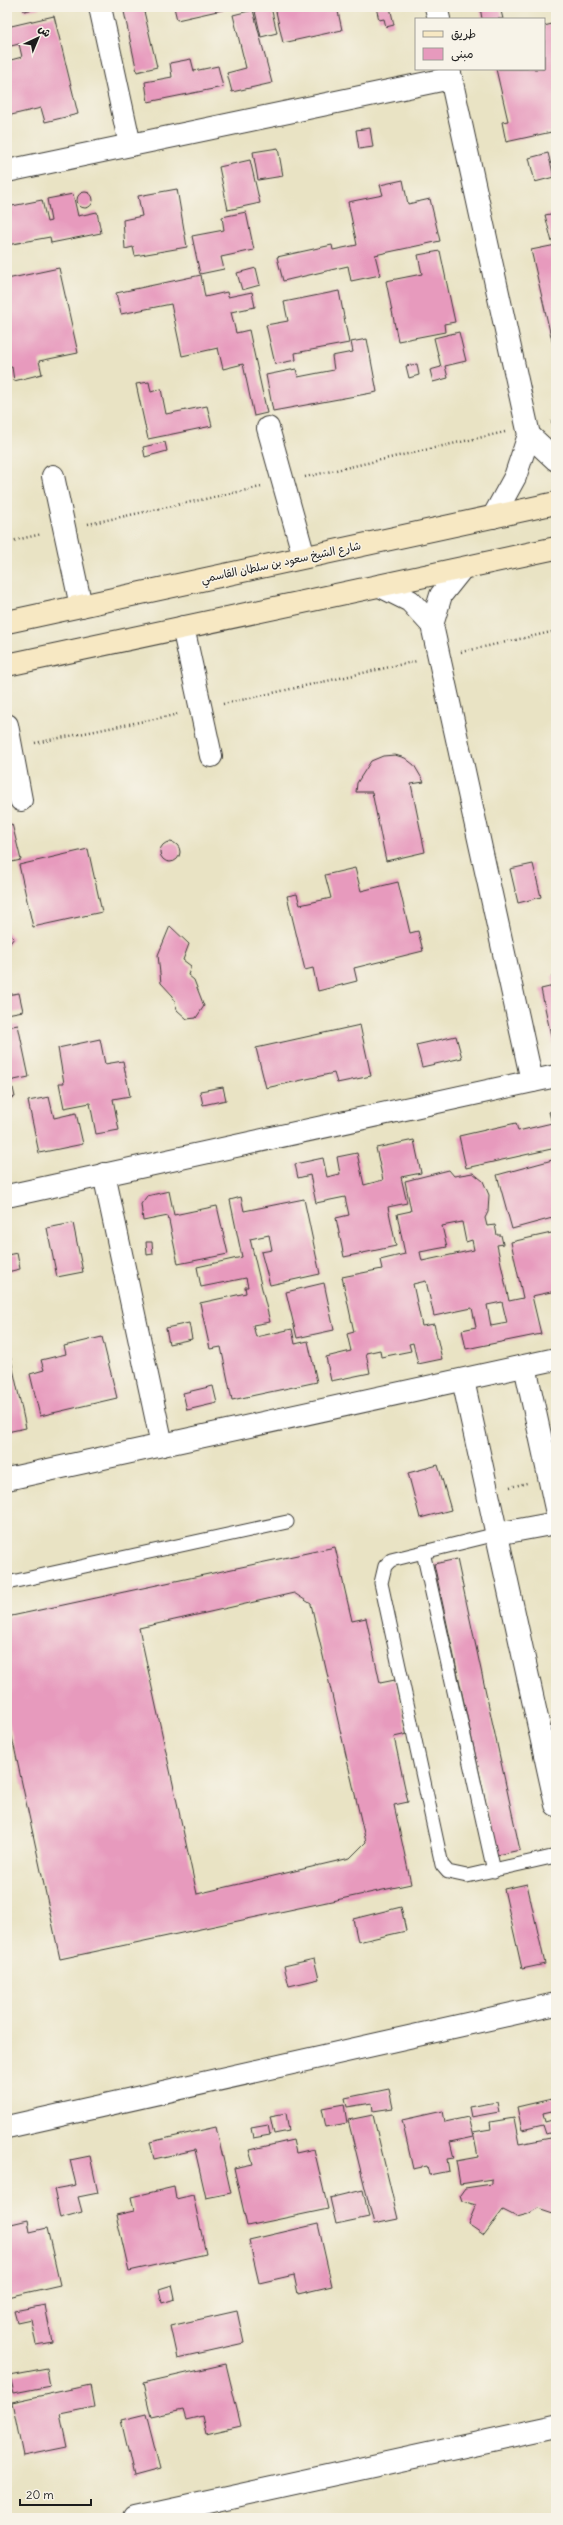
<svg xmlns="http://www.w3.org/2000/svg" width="563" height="2525" font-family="Delius,'Playpen Sans Arabic',sans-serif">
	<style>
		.building { fill: #e79abd; fill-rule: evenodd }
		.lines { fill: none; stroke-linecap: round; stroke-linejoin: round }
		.lane-casing { stroke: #3b3a35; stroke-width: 15 }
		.street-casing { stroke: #3b3a35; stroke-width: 24 }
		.secondary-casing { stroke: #3b3a35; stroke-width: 24 }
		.path { stroke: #3b3a35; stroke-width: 2.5; stroke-dasharray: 1 3; stroke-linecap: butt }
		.lane { stroke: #fff; stroke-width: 13 }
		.street { stroke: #fff; stroke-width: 22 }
		.secondary { stroke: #f7e8c3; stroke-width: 22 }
		.labels { text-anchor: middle; stroke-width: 3; stroke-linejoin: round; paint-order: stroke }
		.street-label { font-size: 11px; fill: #1c1c1c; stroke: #f7f3e8 }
	</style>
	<rect width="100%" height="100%" fill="#f7f3e8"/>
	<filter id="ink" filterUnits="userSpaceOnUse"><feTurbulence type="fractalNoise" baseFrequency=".025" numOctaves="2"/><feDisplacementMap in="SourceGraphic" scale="8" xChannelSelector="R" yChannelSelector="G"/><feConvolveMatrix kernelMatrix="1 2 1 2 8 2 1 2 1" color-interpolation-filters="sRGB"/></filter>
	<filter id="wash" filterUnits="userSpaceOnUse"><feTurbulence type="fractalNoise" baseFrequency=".012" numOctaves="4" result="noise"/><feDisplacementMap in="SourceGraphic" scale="16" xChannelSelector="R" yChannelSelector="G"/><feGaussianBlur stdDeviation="0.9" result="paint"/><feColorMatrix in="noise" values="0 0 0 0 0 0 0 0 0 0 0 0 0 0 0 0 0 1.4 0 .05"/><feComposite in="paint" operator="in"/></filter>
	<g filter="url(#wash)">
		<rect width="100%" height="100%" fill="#e9e3c4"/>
		<g id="blocks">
			<!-- building -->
			<g class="building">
				<polygon points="23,7 40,7 40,8 24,11"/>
				<polygon points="123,7 143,7 157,67 137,72"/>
				<polygon points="174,7 231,7 231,8 177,20"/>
				<polygon points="254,7 271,7 277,33 261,37"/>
				<polygon points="275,7 337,7 342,30 283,43"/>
				<polygon points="376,7 390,7 394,25 386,27 384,19 379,20"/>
				<polygon points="480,7 500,7 503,19 482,19"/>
				<polygon points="253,10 272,83 232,92 227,73 246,68 233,15"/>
				<polygon points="54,16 78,114 45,122 41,108 7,116 7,61 22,57 19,44 7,47 7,27"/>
				<polygon points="556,23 556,131 506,142 502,122 508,121 496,69 544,69 544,26"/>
				<polygon points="191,59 194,71 218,66 223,87 148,102 145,82 172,77 170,63"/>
				<polygon points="370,128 373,147 359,149 356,130"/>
				<polygon points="278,148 283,176 258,180 253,152"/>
				<polygon points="548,153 554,177 535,182 529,158"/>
				<polygon points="250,160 260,203 228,210 219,167"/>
				<polygon points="403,180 408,204 430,199 440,241 375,255 380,275 351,281 348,266 283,281 277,257 332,245 333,250 357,245 348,202 383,195 380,185"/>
				<polygon points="177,189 187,247 135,256 133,247 125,249 123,220 142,216 138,196"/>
				<circle cx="85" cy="200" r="8"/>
				<polygon points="73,194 78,216 97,212 101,233 51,243 50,237 7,245 7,207 42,200 47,222 51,221 47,199"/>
				<polygon points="246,212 254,250 221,257 224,269 200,274 192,236 224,230 222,217"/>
				<polygon points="556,213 556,241 552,242 545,215"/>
				<polygon points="556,245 556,344 553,345 531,250"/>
				<polygon points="440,251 455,322 444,324 445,332 398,341 386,281 422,274 418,255"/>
				<polygon points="59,268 78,353 39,361 42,374 14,381 12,367 7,368 7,279"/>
				<polygon points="256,268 260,285 242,290 237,273"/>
				<polygon points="201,275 205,297 227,292 228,297 252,292 255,307 231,312 236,333 249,330 267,413 254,416 243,364 223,369 218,348 182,356 171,304 121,314 116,293"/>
				<polygon points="339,291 349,343 295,353 296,360 275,364 266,325 288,321 284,302"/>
				<polygon points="459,332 466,361 445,366 448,378 433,382 430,370 441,367 434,338"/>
				<polygon points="367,339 377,392 273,411 266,375 296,369 298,377 334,370 332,356 353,352 351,342"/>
				<polygon points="417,364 419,375 409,378 406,366"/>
				<polygon points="149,382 151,392 161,389 166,414 207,406 212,426 148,439 136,384"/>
				<polygon points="165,442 167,451 145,457 143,447"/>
				<polygon points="395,755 405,758 414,765 424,782 411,784 425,852 386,861 372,792 356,792 357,783 371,761 383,756"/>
				<polygon points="12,824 21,860 7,863 7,826"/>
				<circle cx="170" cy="852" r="10"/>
				<polygon points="88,849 102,912 33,927 19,865"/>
				<polygon points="533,864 541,897 518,903 510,869"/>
				<polygon points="355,868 361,891 398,882 410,933 418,931 423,951 354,968 357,981 318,991 313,968 305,970 287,896 297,894 300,905 331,898 325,875"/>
				<polygon points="170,926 189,944 183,960 191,966 188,975 194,980 204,1006 196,1018 187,1019 177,1010 173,996 161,983 158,955"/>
				<polygon points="7,932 14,938 7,947"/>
				<polygon points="556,975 556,1044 553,1045 541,989 554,986 552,976"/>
				<polygon points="19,993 23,1011 7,1014 7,995"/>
				<polygon points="18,1025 29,1077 9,1081 7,1027"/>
				<polygon points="360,1025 371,1076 337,1083 334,1073 266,1088 256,1048"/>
				<polygon points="456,1036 462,1058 422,1067 416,1045"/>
				<polygon points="100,1039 105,1064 123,1061 130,1096 113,1099 119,1130 96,1134 90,1103 64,1108 59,1083 64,1083 58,1048"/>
				<polygon points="223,1087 226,1100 203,1105 200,1091"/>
				<polygon points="13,1088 15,1097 7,1099 7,1089"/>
				<polygon points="49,1097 54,1118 76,1113 83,1144 39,1153 28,1101"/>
				<polygon points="556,1110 556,1148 466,1168 459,1136 516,1123 518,1131 552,1123 549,1112"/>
				<polygon points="414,1140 421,1173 401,1177 407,1203 388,1207 396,1246 344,1257 336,1218 349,1215 345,1197 316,1203 310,1175 298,1178 295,1164 323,1158 327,1177 340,1174 337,1157 357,1153 364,1185 383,1180 376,1148"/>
				<polygon points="556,1159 556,1217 512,1229 497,1175"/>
				<path d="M449 1170 454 1176 473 1173 483 1181 489 1195 488 1212 485 1218 487 1226 495 1225 497 1235H501L503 1244 497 1245 509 1301 523 1298 511 1242 556 1232V1291L532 1296 541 1334 466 1349 462 1330 476 1327 472 1308 434 1316 426 1281 413 1284 422 1326 434 1324 442 1359 418 1364 413 1343 409 1344 411 1351 381 1357 380 1350 366 1353 370 1373 331 1381 326 1357 351 1351 347 1334 354 1332 342 1277 382 1269 380 1260 405 1254 397 1214 411 1211 405 1181ZM462 1222 466 1242 472 1240 474 1250 422 1261 420 1252 447 1247 442 1226ZM502 1302 507 1323 491 1326 487 1305Z"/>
				<polygon points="169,1191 174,1215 217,1206 228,1254 178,1264 168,1216 143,1221 141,1204 147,1196"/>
				<polygon points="241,1197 244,1211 304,1199 320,1274 270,1285 261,1252 272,1250 269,1235 250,1239 270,1322 253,1325 256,1337 292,1329 295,1344 308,1341 317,1382 232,1400 221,1347 210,1349 200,1303 246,1293 245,1287 248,1287 246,1278 201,1287 197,1267 242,1257 230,1200"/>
				<polygon points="73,1223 83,1272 57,1277 47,1228"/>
				<polygon points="146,1242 152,1242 153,1254 147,1255"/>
				<polygon points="17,1253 20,1269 7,1272 7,1255"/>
				<polygon points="324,1283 334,1330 297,1338 286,1292"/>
				<polygon points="189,1323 192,1339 169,1344 166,1328"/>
				<polygon points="102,1337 117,1398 40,1416 30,1374 44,1370 41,1360 66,1354 64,1346"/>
				<polygon points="10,1355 26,1428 7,1432 7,1356"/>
				<polygon points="213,1386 217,1403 187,1410 183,1393"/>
				<polygon points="438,1465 451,1510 420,1518 408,1473"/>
				<path d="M335 1547 352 1621 366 1618 380 1683 395 1680 407 1734 394 1737 408 1802 394 1805 411 1884 60 1959 7 1714V1617ZM294 1593 311 1604 366 1842 350 1858 197 1894 139 1628Z"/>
				<polygon points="457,1559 520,1850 497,1855 434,1564"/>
				<polygon points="527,1884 545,1964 522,1969 504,1889"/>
				<polygon points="401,1907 406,1931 358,1942 353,1919"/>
				<polygon points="314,1959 319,1979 289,1986 284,1966"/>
				<polygon points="389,2089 393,2108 373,2111 372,2103 347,2107 345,2098"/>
				<polygon points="556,2098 556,2110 543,2113 545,2122 556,2119 556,2131 546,2134 543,2125 522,2130 517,2107"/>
				<polygon points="497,2102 499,2112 471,2117 469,2107"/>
				<polygon points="344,2104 347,2123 326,2127 322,2108"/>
				<polygon points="443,2111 445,2122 468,2117 473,2137 450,2142 454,2158 447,2159 449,2171 429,2175 427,2166 413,2169 402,2120"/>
				<polygon points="286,2113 289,2131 274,2134 270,2116"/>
				<polygon points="373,2115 398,2219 374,2224 348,2120"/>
				<polygon points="514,2118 519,2144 556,2137 556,2214 538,2208 528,2214 517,2217 503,2210 484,2235 468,2224 476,2205 462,2201 460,2195 465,2188 492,2184 492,2179 460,2184 456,2161 478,2157 473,2132 491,2129 490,2122"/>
				<polygon points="268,2125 270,2135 253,2138 251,2128"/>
				<polygon points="216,2127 231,2193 206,2198 195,2150 154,2159 150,2142"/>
				<polygon points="293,2140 296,2153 314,2149 328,2209 247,2226 234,2168 253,2164 249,2150"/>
				<polygon points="90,2156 98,2193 78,2197 82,2212 60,2218 54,2189 76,2185 70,2160"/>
				<polygon points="174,2187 176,2199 193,2195 206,2254 129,2271 116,2215 134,2211 131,2197"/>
				<polygon points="363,2190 369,2217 336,2224 330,2198"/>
				<polygon points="28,2220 30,2232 47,2228 60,2285 7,2297 7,2225"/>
				<polygon points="318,2224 332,2286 298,2294 294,2275 259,2283 249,2240"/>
				<polygon points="172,2285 175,2299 162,2303 159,2289"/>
				<polygon points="45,2305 52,2342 36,2345 31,2319 17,2322 14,2311"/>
				<polygon points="237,2311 244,2343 177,2358 170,2326"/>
				<polygon points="226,2364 241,2426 206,2434 202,2416 186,2420 183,2410 151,2417 143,2383"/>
				<polygon points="47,2369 50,2386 14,2393 10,2376"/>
				<polygon points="90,2385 94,2407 60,2414 67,2447 23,2456 12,2402"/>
				<polygon points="146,2414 160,2469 134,2476 121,2420"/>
			</g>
		</g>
	</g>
	<g filter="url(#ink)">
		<use href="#blocks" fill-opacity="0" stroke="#3b3a35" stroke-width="1"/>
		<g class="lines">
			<!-- lane casing -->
			<g class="lane-casing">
				<g id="lane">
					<polyline points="497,1534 391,1560 385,1566 381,1583 442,1865 448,1872 467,1876 556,1856"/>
					<polyline points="423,1552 494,1871"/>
					<polyline points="7,1583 287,1522"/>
				</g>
			</g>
			<!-- street casing -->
			<g class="street-casing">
				<g id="street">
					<polyline points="100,7 130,145"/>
					<polyline points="436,7 439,19"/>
					<polyline points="449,69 529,435 515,477 493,517"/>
					<polyline points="7,171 451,78"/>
					<polyline points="268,428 304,557"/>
					<polyline points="529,435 556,460"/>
					<polyline points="53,476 81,606"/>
					<polyline points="461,570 441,595 432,625 532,1081"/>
					<polyline points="380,586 410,601 432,625"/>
					<polyline points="183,627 211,756"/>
					<polyline points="7,725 21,800"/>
					<polyline points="104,1174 162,1445"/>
					<polyline points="7,1196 556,1076"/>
					<polyline points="525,1366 556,1509"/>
					<polyline points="463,1380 556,1805"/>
					<polyline points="7,1479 556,1359"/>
					<polyline points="497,1534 556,1523"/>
					<polyline points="7,2127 556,2004"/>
					<polyline points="135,2518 556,2426"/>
				</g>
			</g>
			<!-- secondary casing -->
			<g class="secondary-casing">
				<g id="secondary">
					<polyline points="7,622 556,503"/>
					<polyline points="7,665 556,548"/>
				</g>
			</g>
			<!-- path -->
			<g class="path">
				<polyline points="551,422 556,421"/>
				<polyline points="305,477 505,432"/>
				<polyline points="88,524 261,487"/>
				<polyline points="7,542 42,534"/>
				<polyline points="461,652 556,631"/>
				<polyline points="223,704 417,661"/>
				<polyline points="35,743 179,714"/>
				<polyline points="510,1487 527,1483"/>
			</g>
			<!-- lane -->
			<use href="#lane" class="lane"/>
			<!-- street -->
			<use href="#street" class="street"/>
			<!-- secondary -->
			<use href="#secondary" class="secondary"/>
		</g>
	</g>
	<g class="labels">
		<!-- street labels -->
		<g class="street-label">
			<text transform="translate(281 562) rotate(-12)" y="4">شارع الشيخ سعود بن سلطان القاسمي</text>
		</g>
	</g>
	<!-- margin -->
	<rect width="563" height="2525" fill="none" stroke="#f7f3e8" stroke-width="24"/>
	<!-- legend -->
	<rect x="415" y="18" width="130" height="52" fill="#f7f3e8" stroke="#9f9d96"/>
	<rect x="423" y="31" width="20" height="6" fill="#f7e8c3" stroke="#9f9d96"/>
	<text x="451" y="38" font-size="12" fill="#1c1c1c">طريق</text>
	<rect x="423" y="48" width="20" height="12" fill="#e79abd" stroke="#9f9d96"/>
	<text x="451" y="58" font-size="12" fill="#1c1c1c">مبنى</text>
	<!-- north arrow -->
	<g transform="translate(38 38) rotate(44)" stroke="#f7f3e8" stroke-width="3" paint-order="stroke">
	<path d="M0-3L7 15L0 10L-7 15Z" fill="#1c1c1c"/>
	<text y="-6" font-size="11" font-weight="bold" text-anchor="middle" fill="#1c1c1c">ش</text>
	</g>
	<!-- scale -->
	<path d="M20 2499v6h71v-6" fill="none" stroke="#1c1c1c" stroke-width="2"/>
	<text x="26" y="2499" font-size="12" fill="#1c1c1c" stroke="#f7f3e8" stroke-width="3" paint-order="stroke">20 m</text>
</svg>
